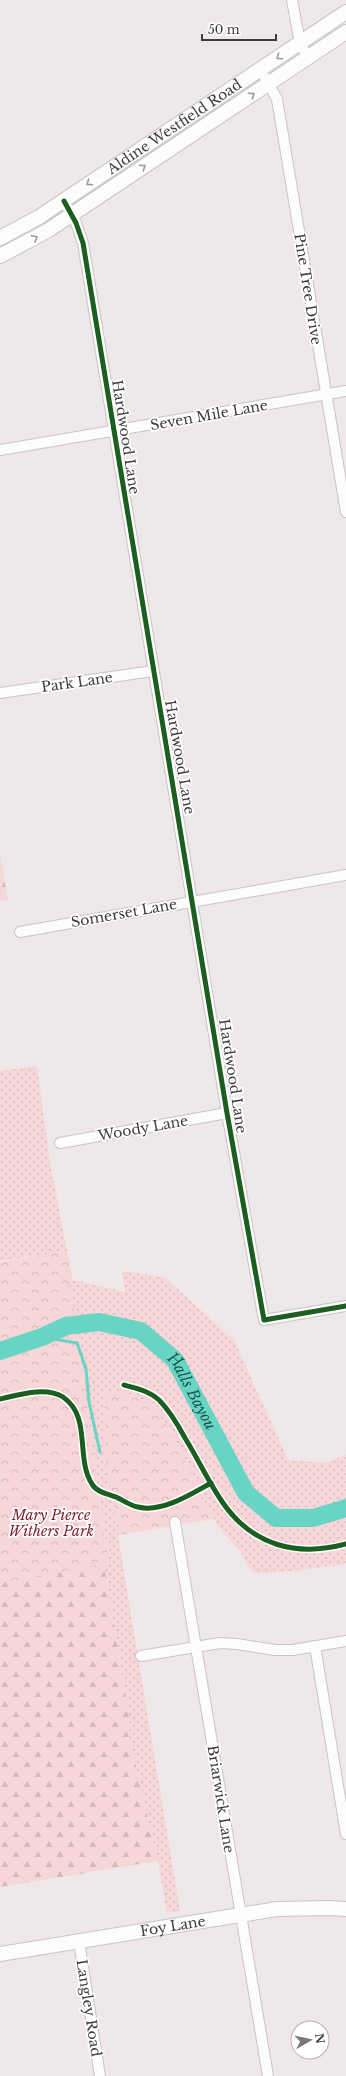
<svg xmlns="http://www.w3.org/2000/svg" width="346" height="2076" font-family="'Libre Baskerville',serif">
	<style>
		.grass { fill: url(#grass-dots) }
		.forest { fill: url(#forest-firs) }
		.park { fill: url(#park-crowns) }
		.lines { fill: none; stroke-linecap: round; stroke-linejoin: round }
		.stream { stroke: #68d4c4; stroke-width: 3 }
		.river { stroke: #68d4c4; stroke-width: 18 }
		.street-casing { stroke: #c9c4c4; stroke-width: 12 }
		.secondary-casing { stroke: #c9c4c4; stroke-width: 16 }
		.street { stroke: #fcfcfc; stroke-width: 10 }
		.secondary { stroke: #fcfcfc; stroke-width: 14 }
		.cycleway-casing { stroke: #fff; stroke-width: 8 }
		.cycleway { stroke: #1b5e20; stroke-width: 5 }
		.oneway { stroke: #9e9c9c }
		.labels { text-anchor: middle; stroke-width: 3.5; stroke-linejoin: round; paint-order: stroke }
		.street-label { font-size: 14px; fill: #403b3b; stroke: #fff }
		.park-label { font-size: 14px; font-style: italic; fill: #7a1d34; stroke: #fff }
		.water-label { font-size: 15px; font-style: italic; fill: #1a564d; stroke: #fff }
	</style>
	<defs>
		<pattern id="grass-dots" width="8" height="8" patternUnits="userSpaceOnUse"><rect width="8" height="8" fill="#f6d6d9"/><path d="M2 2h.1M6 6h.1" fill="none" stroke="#d4b9bb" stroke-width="1.8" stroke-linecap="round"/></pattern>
		<pattern id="forest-firs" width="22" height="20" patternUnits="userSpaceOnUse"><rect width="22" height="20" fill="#f6d6d9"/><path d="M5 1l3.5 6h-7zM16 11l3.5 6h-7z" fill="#d4b9bb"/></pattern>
		<pattern id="park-crowns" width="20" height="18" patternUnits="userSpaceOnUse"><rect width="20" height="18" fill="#f6d6d9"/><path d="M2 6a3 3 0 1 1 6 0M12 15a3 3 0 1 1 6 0" fill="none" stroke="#d4b9bb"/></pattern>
	</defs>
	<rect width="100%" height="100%" fill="#eee8e8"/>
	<!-- grass -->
	<g class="grass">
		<polygon points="37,1066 49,1157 67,1251 0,1261 0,1071"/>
		<path d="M122 1271 164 1277 234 1340 288 1460 325 1463 346 1455V1564L283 1572 256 1573C252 1570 248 1566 246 1562 244 1559 243 1554 240 1551 231 1540 220 1531 213 1518 194 1485 177 1429 149 1404 138 1395 119 1391 105 1392V1457L180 1911 167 1913 158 1861 128 1731 130 1722 104 1565 109 1564 70 1285 73 1280 125 1292Z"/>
	</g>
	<!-- forest -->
	<g class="forest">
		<polygon points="0,853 8,900 0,901"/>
		<polygon points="0,1404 96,1518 130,1722 128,1731 158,1861 0,1887"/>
	</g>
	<!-- park -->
	<g class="park">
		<polygon points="67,1251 73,1280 70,1285 109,1564 0,1583 0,1262"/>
		<path d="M116 1391C127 1394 139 1397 148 1403 172 1422 198 1490 213 1519L118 1535 105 1457V1392Z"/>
	</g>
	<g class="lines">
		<!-- stream -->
		<polyline class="stream" points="42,1337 77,1343 86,1369 89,1402 100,1452"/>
		<!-- river -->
		<path class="river" id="s1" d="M0 1351 42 1337 66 1326 99 1322 141 1331 175 1360 246 1493 276 1518H313L346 1508"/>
		<!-- street casing -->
		<g class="street-casing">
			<g id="street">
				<polyline points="292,0 300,43 308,58"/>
				<polyline points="260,69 277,99 346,512"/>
				<polyline points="64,201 76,223 83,243 227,1113 264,1320 346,1306"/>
				<polyline points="0,450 346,391"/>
				<polyline points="0,693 153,671"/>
				<polyline points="20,932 346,875"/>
				<polyline points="60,1143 227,1113"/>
				<polyline points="175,1522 268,2076"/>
				<polyline points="315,1646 346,1834"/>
				<polyline points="141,1656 220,1643 237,1644 275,1650 293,1650 346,1641"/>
				<polyline points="79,1941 100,2076"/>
			</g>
		</g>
		<!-- secondary casing -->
		<g class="secondary-casing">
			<g id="secondary">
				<path id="s2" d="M0 238 39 217 346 12"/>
				<polyline points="0,256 47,231 346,32"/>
				<path id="s3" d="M0 1954 277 1909 329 1908 346 1909"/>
			</g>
		</g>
		<!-- street -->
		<use href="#street" class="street"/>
		<!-- secondary -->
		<use href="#secondary" class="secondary"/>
		<!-- cycleway casing -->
		<g class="cycleway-casing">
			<g id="cycleway">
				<polyline points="64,201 76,223 83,243 227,1113 264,1320 346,1306"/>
				<path d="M124 1385C136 1388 149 1391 159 1400 170 1411 178 1425 185 1438 198 1459 209 1483 223 1503 253 1546 297 1557 346 1544"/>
				<path d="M0 1399C18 1395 46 1386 63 1397 92 1417 75 1457 92 1484 97 1493 110 1494 118 1498 124 1501 131 1506 138 1507 162 1513 191 1494 211 1483"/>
			</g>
		</g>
		<!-- cycleway -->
		<use href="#cycleway" class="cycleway"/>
	</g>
	<!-- one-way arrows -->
	<defs><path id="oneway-chevron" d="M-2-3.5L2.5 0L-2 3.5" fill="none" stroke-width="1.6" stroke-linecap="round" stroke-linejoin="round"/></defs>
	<g class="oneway">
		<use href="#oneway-chevron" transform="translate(279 57) rotate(146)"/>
		<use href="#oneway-chevron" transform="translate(252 95) rotate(-34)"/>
		<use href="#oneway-chevron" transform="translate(143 167) rotate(-34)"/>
		<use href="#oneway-chevron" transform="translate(89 183) rotate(146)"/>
		<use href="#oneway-chevron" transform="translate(35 238) rotate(-28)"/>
	</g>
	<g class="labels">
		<!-- street labels -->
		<g class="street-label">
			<text dy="5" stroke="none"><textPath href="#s2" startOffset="207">Aldine Westfield Road</textPath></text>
			<text transform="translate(308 289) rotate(81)" y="5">Pine Tree Drive</text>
			<text transform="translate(209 415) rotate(-10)" y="5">Seven Mile Lane</text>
			<text transform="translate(126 437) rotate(81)" y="5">Hardwood Lane</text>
			<text transform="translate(77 682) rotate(-8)" y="5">Park Lane</text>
			<text transform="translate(180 757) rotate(80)" y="5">Hardwood Lane</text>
			<text transform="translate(124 913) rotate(-10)" y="5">Somerset Lane</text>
			<text transform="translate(233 1076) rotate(81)" y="5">Hardwood Lane</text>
			<text transform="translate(143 1128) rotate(-10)" y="5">Woody Lane</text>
			<text transform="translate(221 1799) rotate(81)" y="5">Briarwick Lane</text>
			<text dy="5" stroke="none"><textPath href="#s3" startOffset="175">Foy Lane</textPath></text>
			<text transform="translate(89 2008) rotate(81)" y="5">Langley Road</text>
		</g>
		<!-- park labels -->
		<g class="park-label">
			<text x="51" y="1520">Mary Pierce<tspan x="51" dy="16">Withers Park</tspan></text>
		</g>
		<!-- water labels -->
		<g class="water-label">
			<text dy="5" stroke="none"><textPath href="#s1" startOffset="227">Halls Bayou</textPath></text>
		</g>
	</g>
	<!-- north arrow -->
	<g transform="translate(310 2040) rotate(81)"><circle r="19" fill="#ffffff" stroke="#b3b1b1"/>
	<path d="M0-3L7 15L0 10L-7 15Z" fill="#7d7878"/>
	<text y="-6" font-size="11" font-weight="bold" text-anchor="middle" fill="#403b3b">N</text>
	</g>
	<!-- scale -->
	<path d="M202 34v6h74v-6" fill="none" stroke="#403b3b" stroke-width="2"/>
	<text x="208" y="34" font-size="12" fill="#403b3b" stroke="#ffffff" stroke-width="3" paint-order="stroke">50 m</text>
</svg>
